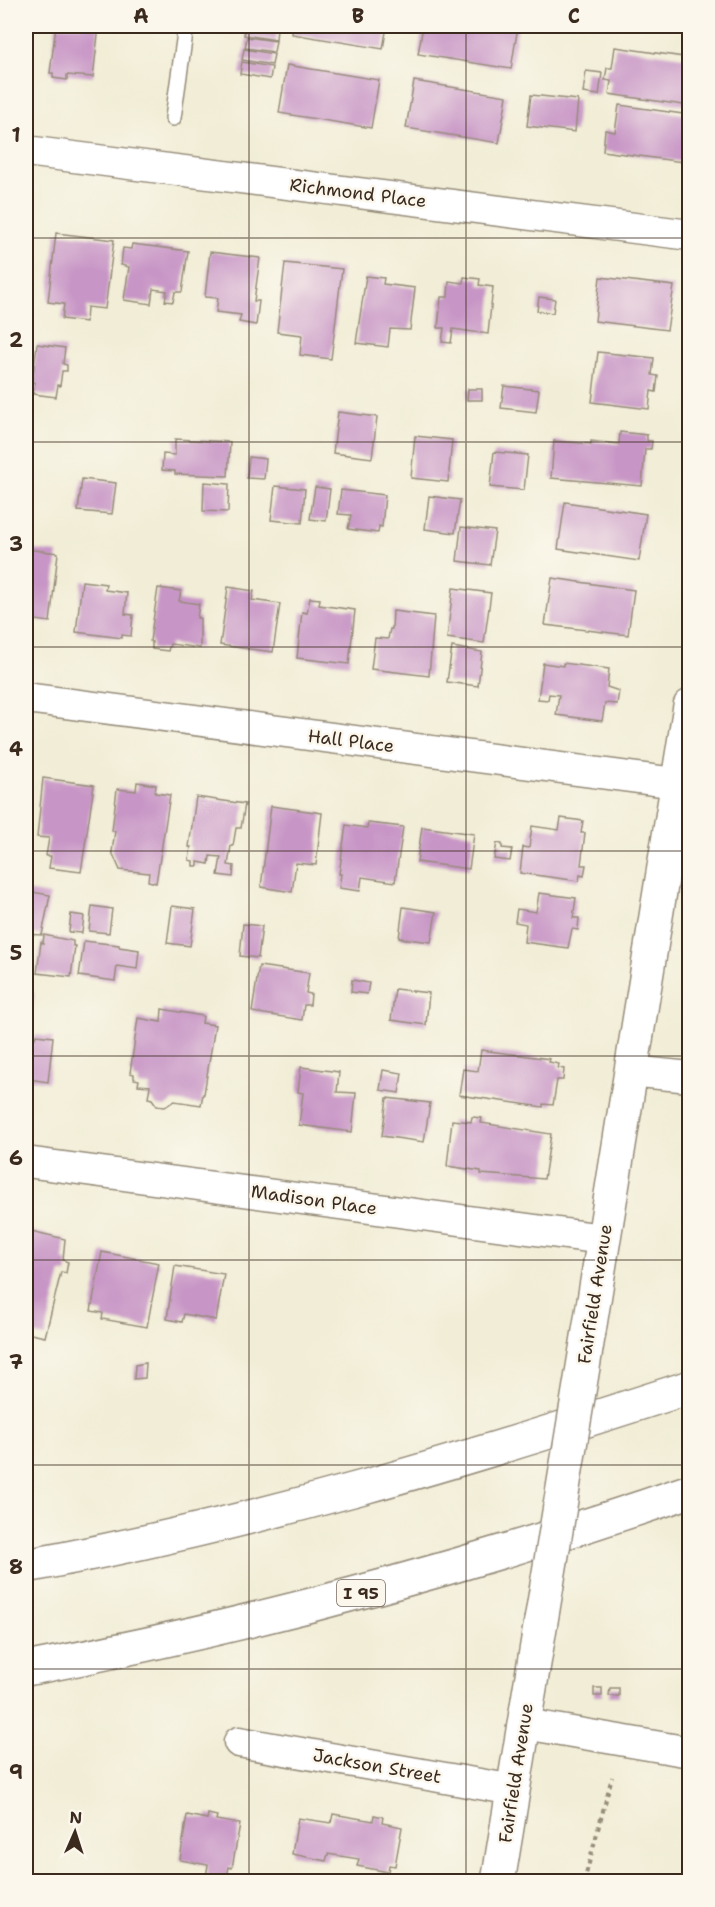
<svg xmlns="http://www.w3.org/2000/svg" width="715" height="1907" font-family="'Shantell Sans',sans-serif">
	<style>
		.building { fill: #c896c6 }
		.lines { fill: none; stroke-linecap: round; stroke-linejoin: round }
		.lane-casing { stroke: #968c7a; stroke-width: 18 }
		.street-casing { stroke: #968c7a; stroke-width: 33 }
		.secondary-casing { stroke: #968c7a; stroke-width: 36 }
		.highway-casing { stroke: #968c7a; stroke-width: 36 }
		.path { stroke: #968c7a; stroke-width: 4; stroke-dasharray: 4.5 4.5; stroke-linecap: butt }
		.lane { stroke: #fff; stroke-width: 15 }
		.street { stroke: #fff; stroke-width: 30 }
		.secondary { stroke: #fff; stroke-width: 33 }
		.highway { stroke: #fff; stroke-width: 33 }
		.secondary-bridge-casing { stroke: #968c7a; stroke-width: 36; stroke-linecap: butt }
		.secondary-bridge { stroke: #fff; stroke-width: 33 }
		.grid { fill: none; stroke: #3b2a1e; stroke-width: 1.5; stroke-opacity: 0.55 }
		.labels { text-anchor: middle; stroke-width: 5; stroke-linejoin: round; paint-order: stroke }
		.shield { fill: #fbf7ec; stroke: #75685c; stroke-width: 1.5 }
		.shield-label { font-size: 16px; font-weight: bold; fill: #3b2a1e }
		.street-label { font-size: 18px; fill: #3b2a1e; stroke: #fbf7ec }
		.neatline { fill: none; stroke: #3b2a1e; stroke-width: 2 }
		.grid-label { font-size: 20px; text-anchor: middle; font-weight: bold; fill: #3b2a1e }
	</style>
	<rect width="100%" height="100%" fill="#fbf7ec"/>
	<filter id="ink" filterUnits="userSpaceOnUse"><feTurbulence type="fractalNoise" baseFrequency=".0167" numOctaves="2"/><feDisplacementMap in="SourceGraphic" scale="12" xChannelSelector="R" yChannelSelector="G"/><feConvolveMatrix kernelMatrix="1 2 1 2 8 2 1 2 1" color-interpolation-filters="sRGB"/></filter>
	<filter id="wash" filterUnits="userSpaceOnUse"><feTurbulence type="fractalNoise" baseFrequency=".008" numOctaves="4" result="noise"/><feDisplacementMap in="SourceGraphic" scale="24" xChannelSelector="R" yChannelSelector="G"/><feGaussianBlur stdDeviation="1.35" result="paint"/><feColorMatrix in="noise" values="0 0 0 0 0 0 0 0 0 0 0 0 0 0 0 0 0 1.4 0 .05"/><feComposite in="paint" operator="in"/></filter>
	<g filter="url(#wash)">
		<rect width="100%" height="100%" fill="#f1edd6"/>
		<g id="blocks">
			<!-- building -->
			<g class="building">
				<polygon points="26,26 30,26 27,54 26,54"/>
				<polygon points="56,26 99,26 93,77 67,75 67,80 53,78 53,73 50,73"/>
				<polygon points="245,26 277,28 276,40 244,35"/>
				<polygon points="293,26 387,26 383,49 292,34"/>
				<polygon points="423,26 518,26 511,69 418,54"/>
				<polygon points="247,37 276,41 274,52 245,48"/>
				<polygon points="615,47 690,58 690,106 609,94 611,81 605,80 607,68 612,68"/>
				<polygon points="244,49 274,54 272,65 242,60"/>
				<polygon points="242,62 272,67 270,79 240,74"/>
				<polygon points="287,65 379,80 371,128 279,113"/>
				<polygon points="586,71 602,73 599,95 583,93"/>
				<polygon points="414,81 507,96 499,143 406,128"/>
				<polygon points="531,95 578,100 575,132 527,126"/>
				<polygon points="619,105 690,115 690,163 603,151 605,130 615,132"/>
				<polygon points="26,227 33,227 27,277 26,277"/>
				<polygon points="56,233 114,240 105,309 87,307 86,322 62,319 64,304 48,302"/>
				<polygon points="132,244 188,251 182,292 175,292 173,302 165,301 167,291 153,289 151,304 124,300 129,267 121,265 123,248 131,249"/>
				<polygon points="210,252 260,258 254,301 259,301 256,325 239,322 241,315 216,312 218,298 205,297"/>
				<polygon points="285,263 342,269 331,359 300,355 302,335 277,332"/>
				<polygon points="366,276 384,278 383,284 415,288 410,330 390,329 388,347 356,343"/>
				<polygon points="464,277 480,279 479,285 493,287 488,334 453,329 451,343 442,342 444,328 438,328 441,297 448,297 449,281 463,283"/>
				<polygon points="600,277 674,286 667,330 595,321"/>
				<polygon points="539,297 555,299 553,313 537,311"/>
				<polygon points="37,344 65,348 63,364 67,365 67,371 62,371 60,386 58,385 56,397 33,394 35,383 32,382"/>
				<polygon points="598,352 654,358 652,375 658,376 656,392 651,391 649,409 592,402"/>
				<polygon points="504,386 539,390 536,412 501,408"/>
				<polygon points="468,389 482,389 482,400 467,400"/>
				<polygon points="338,412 377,417 372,458 333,453"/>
				<polygon points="620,432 647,435 647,441 652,441 651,449 645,449 642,486 551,478 554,441 591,444 591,441 619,444"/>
				<polygon points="415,436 452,440 448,482 411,478"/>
				<polygon points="175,439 230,442 228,476 175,474 175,471 162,470 163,454 175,455"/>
				<polygon points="494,452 528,455 524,490 490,487"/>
				<polygon points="249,457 266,459 264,479 247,478"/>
				<polygon points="82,479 116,483 112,514 78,511"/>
				<polygon points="204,482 229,484 228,512 203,511"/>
				<polygon points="275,486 305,489 302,523 271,520"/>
				<polygon points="315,487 330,489 326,521 310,519"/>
				<polygon points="341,490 385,495 382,527 379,526 378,533 348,529 351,515 338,514"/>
				<polygon points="429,496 460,500 455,533 425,529"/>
				<polygon points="565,502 646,514 639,561 558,549"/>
				<polygon points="461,527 495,531 490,565 457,561"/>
				<polygon points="26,549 58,553 50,622 29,619 28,624 26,624"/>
				<polygon points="552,578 634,590 628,635 545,625"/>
				<polygon points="82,581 106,584 105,590 127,593 125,614 133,615 131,636 122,635 122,638 76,632"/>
				<polygon points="228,587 254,591 252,600 280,604 273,652 220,645"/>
				<polygon points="158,588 181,591 179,601 199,604 197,618 200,618 200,648 170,644 168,651 152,649 152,642 150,641"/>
				<polygon points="453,588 491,593 484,643 447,638"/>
				<polygon points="310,598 320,599 319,605 355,610 349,664 297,658 302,612 307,613"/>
				<polygon points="393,611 434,616 429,676 371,669 375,638 388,639 390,629 392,629"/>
				<polygon points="452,647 482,652 478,686 447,682"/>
				<polygon points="543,663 563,666 563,663 609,669 607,687 619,691 617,704 605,703 602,721 556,715 559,695 549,694 548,700 538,699"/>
				<polygon points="43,778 94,785 81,872 49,868 51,856 46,856 49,838 37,837"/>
				<polygon points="137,782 156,785 155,793 170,795 156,883 148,881 149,873 120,870 112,852 115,831 112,831 117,789 136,791"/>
				<polygon points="196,797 245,804 241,828 236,828 233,846 231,846 228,865 234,866 233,877 218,875 221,857 210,856 209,864 198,862 198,866 193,866 193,861 189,860 191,847 189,847"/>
				<polygon points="271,806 322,813 316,865 296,863 292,892 261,887"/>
				<polygon points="561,818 583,821 581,833 585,833 581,865 586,865 584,876 580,875 579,881 520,873 523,847 529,848 532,826 559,830"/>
				<polygon points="368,823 403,827 395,882 362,877 360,891 339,888 341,874 339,874 346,825 367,828"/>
				<polygon points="422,827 474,834 469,869 417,862"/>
				<polygon points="497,843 502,844 502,848 512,849 510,861 494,859"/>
				<polygon points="26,891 50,895 42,935 26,934"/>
				<polygon points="539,893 576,898 573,918 579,918 578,930 572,929 568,948 524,942 526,924 515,922 517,909 536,912"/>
				<polygon points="92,906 112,909 109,933 89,931"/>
				<polygon points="172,906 195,909 190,946 167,943"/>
				<polygon points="403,907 436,912 431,942 399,938"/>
				<polygon points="71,914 84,916 82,933 69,932"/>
				<polygon points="243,924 262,926 258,958 240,956"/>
				<polygon points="44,935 73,941 73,946 75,946 71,977 37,973 41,942 43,943"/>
				<polygon points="84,941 119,945 119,947 139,950 137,969 117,966 115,981 79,976"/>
				<polygon points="259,966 309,973 306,993 311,994 310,1005 304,1005 302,1020 252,1012"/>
				<polygon points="352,980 369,983 367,994 351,992"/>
				<polygon points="395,989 429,993 426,1025 391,1020"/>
				<polygon points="26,992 34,993 32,1011 26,1010"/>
				<polygon points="162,1009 203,1016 202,1023 215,1025 204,1094 203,1094 201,1105 174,1101 165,1107 157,1106 152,1099 148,1098 150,1086 138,1085 139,1080 134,1079 134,1074 130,1073 138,1018 161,1022"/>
				<polygon points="36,1035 53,1037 48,1082 29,1079 28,1086 26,1085 26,1037 35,1038"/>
				<polygon points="481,1050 550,1059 549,1062 559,1064 558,1068 564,1069 563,1080 557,1080 553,1105 543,1104 543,1107 459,1095 463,1069 478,1071"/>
				<polygon points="301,1067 339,1072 337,1092 356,1093 352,1132 299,1125 303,1093 298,1092"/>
				<polygon points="383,1070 402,1073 399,1093 380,1090"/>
				<polygon points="387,1098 430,1103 424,1142 382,1136"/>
				<polygon points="472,1117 482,1118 481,1123 551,1134 544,1179 481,1174 481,1171 447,1166 452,1120 471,1122"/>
				<polygon points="27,1230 65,1239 63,1260 68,1262 66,1273 61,1272 45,1337 26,1333 26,1239"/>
				<polygon points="102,1252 159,1263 147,1327 102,1319 103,1313 91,1311"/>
				<polygon points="175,1266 224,1274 216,1320 184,1314 182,1322 167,1319"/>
				<polygon points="146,1363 145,1378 134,1379 135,1365"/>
				<rect x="594" y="1688" width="8" height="8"/>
				<polygon points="610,1688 619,1688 619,1696 609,1696"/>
				<polygon points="208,1814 217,1816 216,1820 240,1824 232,1868 229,1867 226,1882 205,1882 208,1865 180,1860 187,1815 207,1819"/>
				<polygon points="333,1814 373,1821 374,1815 383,1817 382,1823 402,1827 395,1866 389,1865 388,1872 357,1866 359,1859 328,1854 326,1861 292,1854 298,1818 331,1823"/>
			</g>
		</g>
	</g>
	<g filter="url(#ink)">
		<use href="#blocks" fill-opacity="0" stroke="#968c7a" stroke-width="1.5"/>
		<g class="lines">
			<!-- lane casing -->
			<g class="lane-casing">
				<polyline id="lane" points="173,118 186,26"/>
			</g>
			<!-- street casing -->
			<g class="street-casing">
				<g id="street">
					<polyline points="26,151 690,235"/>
					<polyline points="26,698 676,783"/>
					<polyline points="630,1071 690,1077"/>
					<polyline points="26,1162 603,1239"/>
					<polyline points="525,1724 690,1752"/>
					<polyline points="239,1742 514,1790"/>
				</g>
			</g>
			<!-- secondary casing -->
			<g class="secondary-casing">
				<g id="secondary">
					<polyline points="589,1331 690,706"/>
					<polyline points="498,1882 541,1621"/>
				</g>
			</g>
			<!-- highway casing -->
			<g class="highway-casing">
				<g id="highway">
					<path d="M26 1566C251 1525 472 1458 690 1387"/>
					<path d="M26 1669C251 1626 472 1566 690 1491"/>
				</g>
			</g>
			<!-- path -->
			<polyline class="path" points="584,1882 612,1777"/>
			<!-- lane -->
			<use href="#lane" class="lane"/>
			<!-- street -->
			<use href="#street" class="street"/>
			<!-- secondary -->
			<use href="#secondary" class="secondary"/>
			<!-- highway -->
			<use href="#highway" class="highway"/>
			<!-- secondary-bridge casing -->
			<g class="secondary-bridge-casing">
				<polyline id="secondary-bridge" points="541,1621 589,1331"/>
			</g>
			<!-- secondary-bridge -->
			<use href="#secondary-bridge" class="secondary-bridge"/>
		</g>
	</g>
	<!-- grid -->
	<path class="grid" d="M249 26V1882M466 26V1882M26 238H690M26 442H690M26 647H690M26 851H690M26 1056H690M26 1260H690M26 1465H690M26 1669H690"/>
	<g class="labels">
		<!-- shield labels -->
		<rect class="shield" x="337" y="1580" width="48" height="26" rx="4.5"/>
		<g class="shield-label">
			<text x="361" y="1599">I 95</text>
		</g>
		<!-- street labels -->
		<g class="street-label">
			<text transform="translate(358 193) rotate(7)" y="6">Richmond Place</text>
			<text transform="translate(351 741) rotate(7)" y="6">Hall Place</text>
			<text transform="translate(314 1200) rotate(8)" y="6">Madison Place</text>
			<text transform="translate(595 1294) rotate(-81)" y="6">Fairfield Avenue</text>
			<text transform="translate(377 1766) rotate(10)" y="6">Jackson Street</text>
			<text transform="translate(516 1773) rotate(-81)" y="6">Fairfield Avenue</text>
		</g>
	</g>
	<!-- margin -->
	<rect width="715" height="1907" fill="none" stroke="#fbf7ec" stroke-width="66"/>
	<!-- north arrow -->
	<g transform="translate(75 1832) rotate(3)" stroke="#fbf7ec" stroke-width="4.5" paint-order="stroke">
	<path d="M0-4.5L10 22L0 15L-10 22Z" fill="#3b2a1e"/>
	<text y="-9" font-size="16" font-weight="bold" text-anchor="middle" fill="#3b2a1e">N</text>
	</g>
	<rect x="33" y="33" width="649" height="1841" class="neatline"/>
	<g class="grid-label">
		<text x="141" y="23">A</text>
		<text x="358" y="23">B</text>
		<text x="574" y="23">C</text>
		<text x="16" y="142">1</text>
		<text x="16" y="347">2</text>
		<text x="16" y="551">3</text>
		<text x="16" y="756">4</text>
		<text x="16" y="960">5</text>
		<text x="16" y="1165">6</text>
		<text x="16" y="1369">7</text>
		<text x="16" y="1574">8</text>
		<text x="16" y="1779">9</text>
	</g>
</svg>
